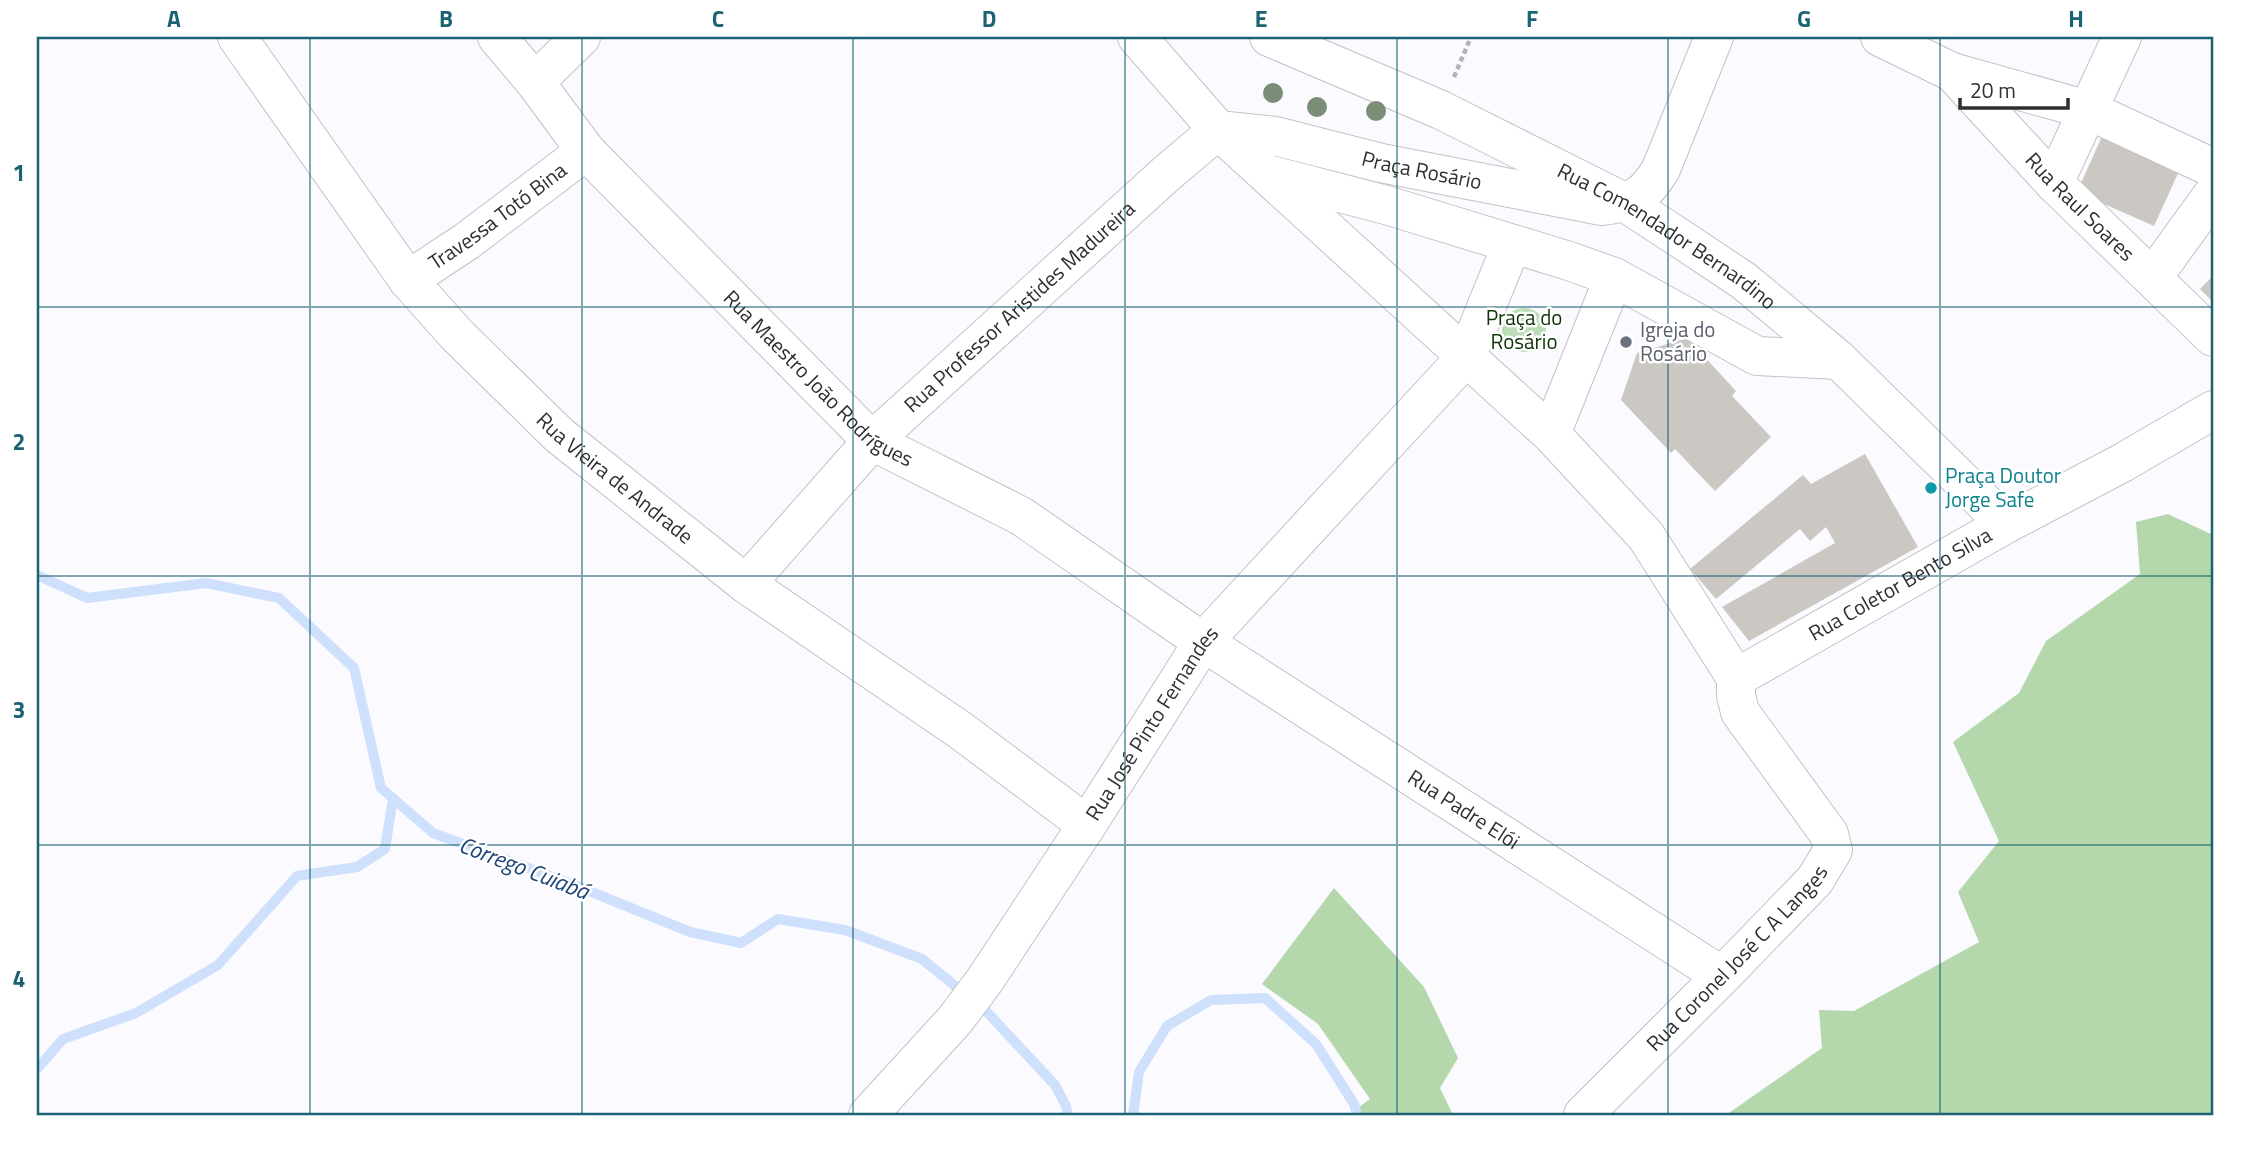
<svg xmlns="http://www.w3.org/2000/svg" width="2250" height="1152" font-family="'Titillium Web',sans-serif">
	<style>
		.green { fill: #bcddb5 }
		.forest { fill: #b4d7ac }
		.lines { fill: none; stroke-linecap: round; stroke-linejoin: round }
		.stream { stroke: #cee0fb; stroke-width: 10 }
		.building { fill: #cbc7c3 }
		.street-casing { stroke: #c2c2c7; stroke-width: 40 }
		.path { stroke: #b3b3b7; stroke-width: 4.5; stroke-dasharray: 5 3.5; stroke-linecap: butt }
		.street { stroke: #fff; stroke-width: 38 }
		.tree { fill: #7a8d77 }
		.grid { fill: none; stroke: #1b6272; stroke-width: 2; stroke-opacity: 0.55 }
		.worship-dot { fill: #6b7280; stroke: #fff; stroke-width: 2.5 }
		.culture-dot { fill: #0f9aa8; stroke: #fff; stroke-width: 2.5 }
		.labels { text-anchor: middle; stroke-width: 5; stroke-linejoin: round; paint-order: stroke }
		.street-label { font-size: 21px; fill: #2f2f31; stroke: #fff }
		.park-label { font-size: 21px; fill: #113408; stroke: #fff }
		.worship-label { font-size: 21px; fill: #5b616d; stroke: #fff; text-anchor: start }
		.culture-label { font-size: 21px; fill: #0d838f; stroke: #fff; text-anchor: start }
		.water-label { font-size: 23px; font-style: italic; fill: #1d4378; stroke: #fff }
		.neatline { fill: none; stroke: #1b6272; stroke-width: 2.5 }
		.grid-label { font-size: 23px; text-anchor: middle; font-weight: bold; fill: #1b6272 }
	</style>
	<rect width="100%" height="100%" fill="#fafaff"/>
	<!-- green -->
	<circle class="green" cx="1524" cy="330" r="22"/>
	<!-- forest -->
	<g class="forest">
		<polygon points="2168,514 2213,535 2213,1115 1726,1115 1822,1048 1819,1010 1854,1011 1979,942 1958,892 1999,841 1953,742 2019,693 2046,641 2140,574 2136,522"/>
		<polygon points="1334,888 1424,987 1458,1058 1440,1088 1453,1115 1348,1115 1370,1099 1318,1024 1262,984"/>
	</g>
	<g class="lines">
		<!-- stream -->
		<g class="stream">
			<polyline points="37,575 87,598 206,583 279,598 354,668 381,788 433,833 577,886 690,932 741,943 778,919 845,930 922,959 986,1011 1055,1085 1066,1106 1068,1115"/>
			<polyline points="37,1069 63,1039 136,1013 218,965 297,876 357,867 385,849 393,798"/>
			<polyline points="1133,1115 1139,1072 1167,1026 1211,1000 1265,998 1316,1044 1354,1104 1357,1115"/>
		</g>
	</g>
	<!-- building -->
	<g class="building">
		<polygon points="2103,134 2180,169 2154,226 2077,192"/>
		<polygon points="2213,276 2213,302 2200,289"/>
		<polygon points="1687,338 1736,391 1732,396 1771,437 1715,491 1675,449 1671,453 1621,400 1637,353"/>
		<polygon points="1865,454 1918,547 1749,641 1722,607 1835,543 1826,527 1810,541 1800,529 1716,599 1690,569 1803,475 1811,484"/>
	</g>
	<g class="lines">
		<!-- street casing -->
		<g class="street-casing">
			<g id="street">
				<path id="s1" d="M237 37 408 280 457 335 559 435 746 584 960 730 1087 825"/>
				<path id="s2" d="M497 37 535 82 586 151 872 441 1021 516 1203 642 1722 976"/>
				<polyline points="1137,37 1218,130 1551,434 1646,536 1736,678"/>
				<path id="s3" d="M1269 37 1441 110 1626 203 1681 239 1744 281 1839 360 2006 524"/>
				<polyline points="1880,37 1952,72 2088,110 2213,168"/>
				<path id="s4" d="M1952 72 2054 183 2213 337"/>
				<polyline points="535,82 581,37"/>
				<polyline points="1271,175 1386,205 1569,261 1614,277 1757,356 1839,360"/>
				<polyline points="2054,183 2122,37"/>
				<polyline points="2153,277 2213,194"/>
				<path id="s5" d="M408 280 467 241 586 151"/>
				<polyline points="1551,434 1614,277"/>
				<path id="s6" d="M746 584 872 441 1166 174 1218 130 1275 136 1381 163 1602 206C1634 202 1644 197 1661 169L1714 37"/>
				<path id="s7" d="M1736 678 2006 524 2122 463 2213 410"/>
				<path id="s8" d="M868 1115 955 1020 985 980 1087 825 1203 642 1466 357 1512 244"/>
				<path id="s9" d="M1583 1115 1722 976 1815 880 1833 850 1829 834 1740 712 1736 695V678"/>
			</g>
		</g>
		<!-- path -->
		<polyline class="path" points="1454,77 1471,37"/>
		<!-- street -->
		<use href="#street" class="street"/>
	</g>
	<!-- trees -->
	<g class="tree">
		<circle cx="1273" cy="93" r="10"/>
		<circle cx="1317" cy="107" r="10"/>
		<circle cx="1376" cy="111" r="10"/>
	</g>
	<!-- grid -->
	<path class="grid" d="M310 37V1115M582 37V1115M853 37V1115M1125 37V1115M1397 37V1115M1668 37V1115M1940 37V1115M37 307H2213M37 576H2213M37 845H2213"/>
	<!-- markers -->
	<circle class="worship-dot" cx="1626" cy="342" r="7"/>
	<circle class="culture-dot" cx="1931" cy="488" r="7"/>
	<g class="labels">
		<!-- street labels -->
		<g class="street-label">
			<text dy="7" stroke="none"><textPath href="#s6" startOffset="864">Praça Rosário</textPath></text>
			<text dy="7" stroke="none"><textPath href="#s4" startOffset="186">Rua Raul Soares</textPath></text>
			<text dy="7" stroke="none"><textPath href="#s5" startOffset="110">Travessa Totó Bina</textPath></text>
			<text dy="7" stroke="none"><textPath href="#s3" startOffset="446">Rua Comendador Bernardino</textPath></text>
			<text dy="7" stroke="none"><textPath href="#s6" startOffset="390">Rua Professor Aristides Madureira</textPath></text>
			<text dy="7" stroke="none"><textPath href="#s2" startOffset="471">Rua Maestro João Rodrígues</textPath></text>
			<text dy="7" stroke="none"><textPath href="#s1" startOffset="584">Rua Vieira de Andrade</textPath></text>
			<text dy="7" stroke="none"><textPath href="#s7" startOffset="189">Rua Coletor Bento Silva</textPath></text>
			<text dy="7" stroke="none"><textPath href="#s8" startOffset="485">Rua José Pinto Fernandes</textPath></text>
			<text dy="7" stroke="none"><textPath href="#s2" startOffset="1250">Rua Padre Elói</textPath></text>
			<text dy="7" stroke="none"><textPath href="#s9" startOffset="220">Rua Coronel José C A Langes</textPath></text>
		</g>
		<!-- park labels -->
		<g class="park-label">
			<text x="1524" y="325">Praça do<tspan x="1524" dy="24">Rosário</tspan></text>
		</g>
		<!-- worship labels -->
		<g class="worship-label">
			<text x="1640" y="337">Igreja do<tspan x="1640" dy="24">Rosário</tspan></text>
		</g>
		<!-- culture labels -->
		<g class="culture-label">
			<text x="1945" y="483">Praça Doutor<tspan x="1945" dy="24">Jorge Safe</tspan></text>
		</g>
		<!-- water labels -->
		<g class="water-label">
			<text transform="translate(524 868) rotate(21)" y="8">Córrego Cuiabá</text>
		</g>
	</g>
	<!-- border -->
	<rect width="2250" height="1152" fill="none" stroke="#ffffff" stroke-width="77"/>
	<!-- scale -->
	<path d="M1960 98v10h108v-10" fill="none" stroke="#2f2f31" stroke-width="3.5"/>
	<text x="1970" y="98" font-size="21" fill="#2f2f31" stroke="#ffffff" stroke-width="5" paint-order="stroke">20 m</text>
	<rect x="38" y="38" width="2174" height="1076" class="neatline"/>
	<g class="grid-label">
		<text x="174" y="27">A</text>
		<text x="446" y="27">B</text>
		<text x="718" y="27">C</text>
		<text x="989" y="27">D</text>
		<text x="1261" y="27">E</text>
		<text x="1532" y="27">F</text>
		<text x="1804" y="27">G</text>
		<text x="2076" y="27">H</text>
		<text x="19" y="181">1</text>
		<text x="19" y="450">2</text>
		<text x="19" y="718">3</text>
		<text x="19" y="987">4</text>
	</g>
</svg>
